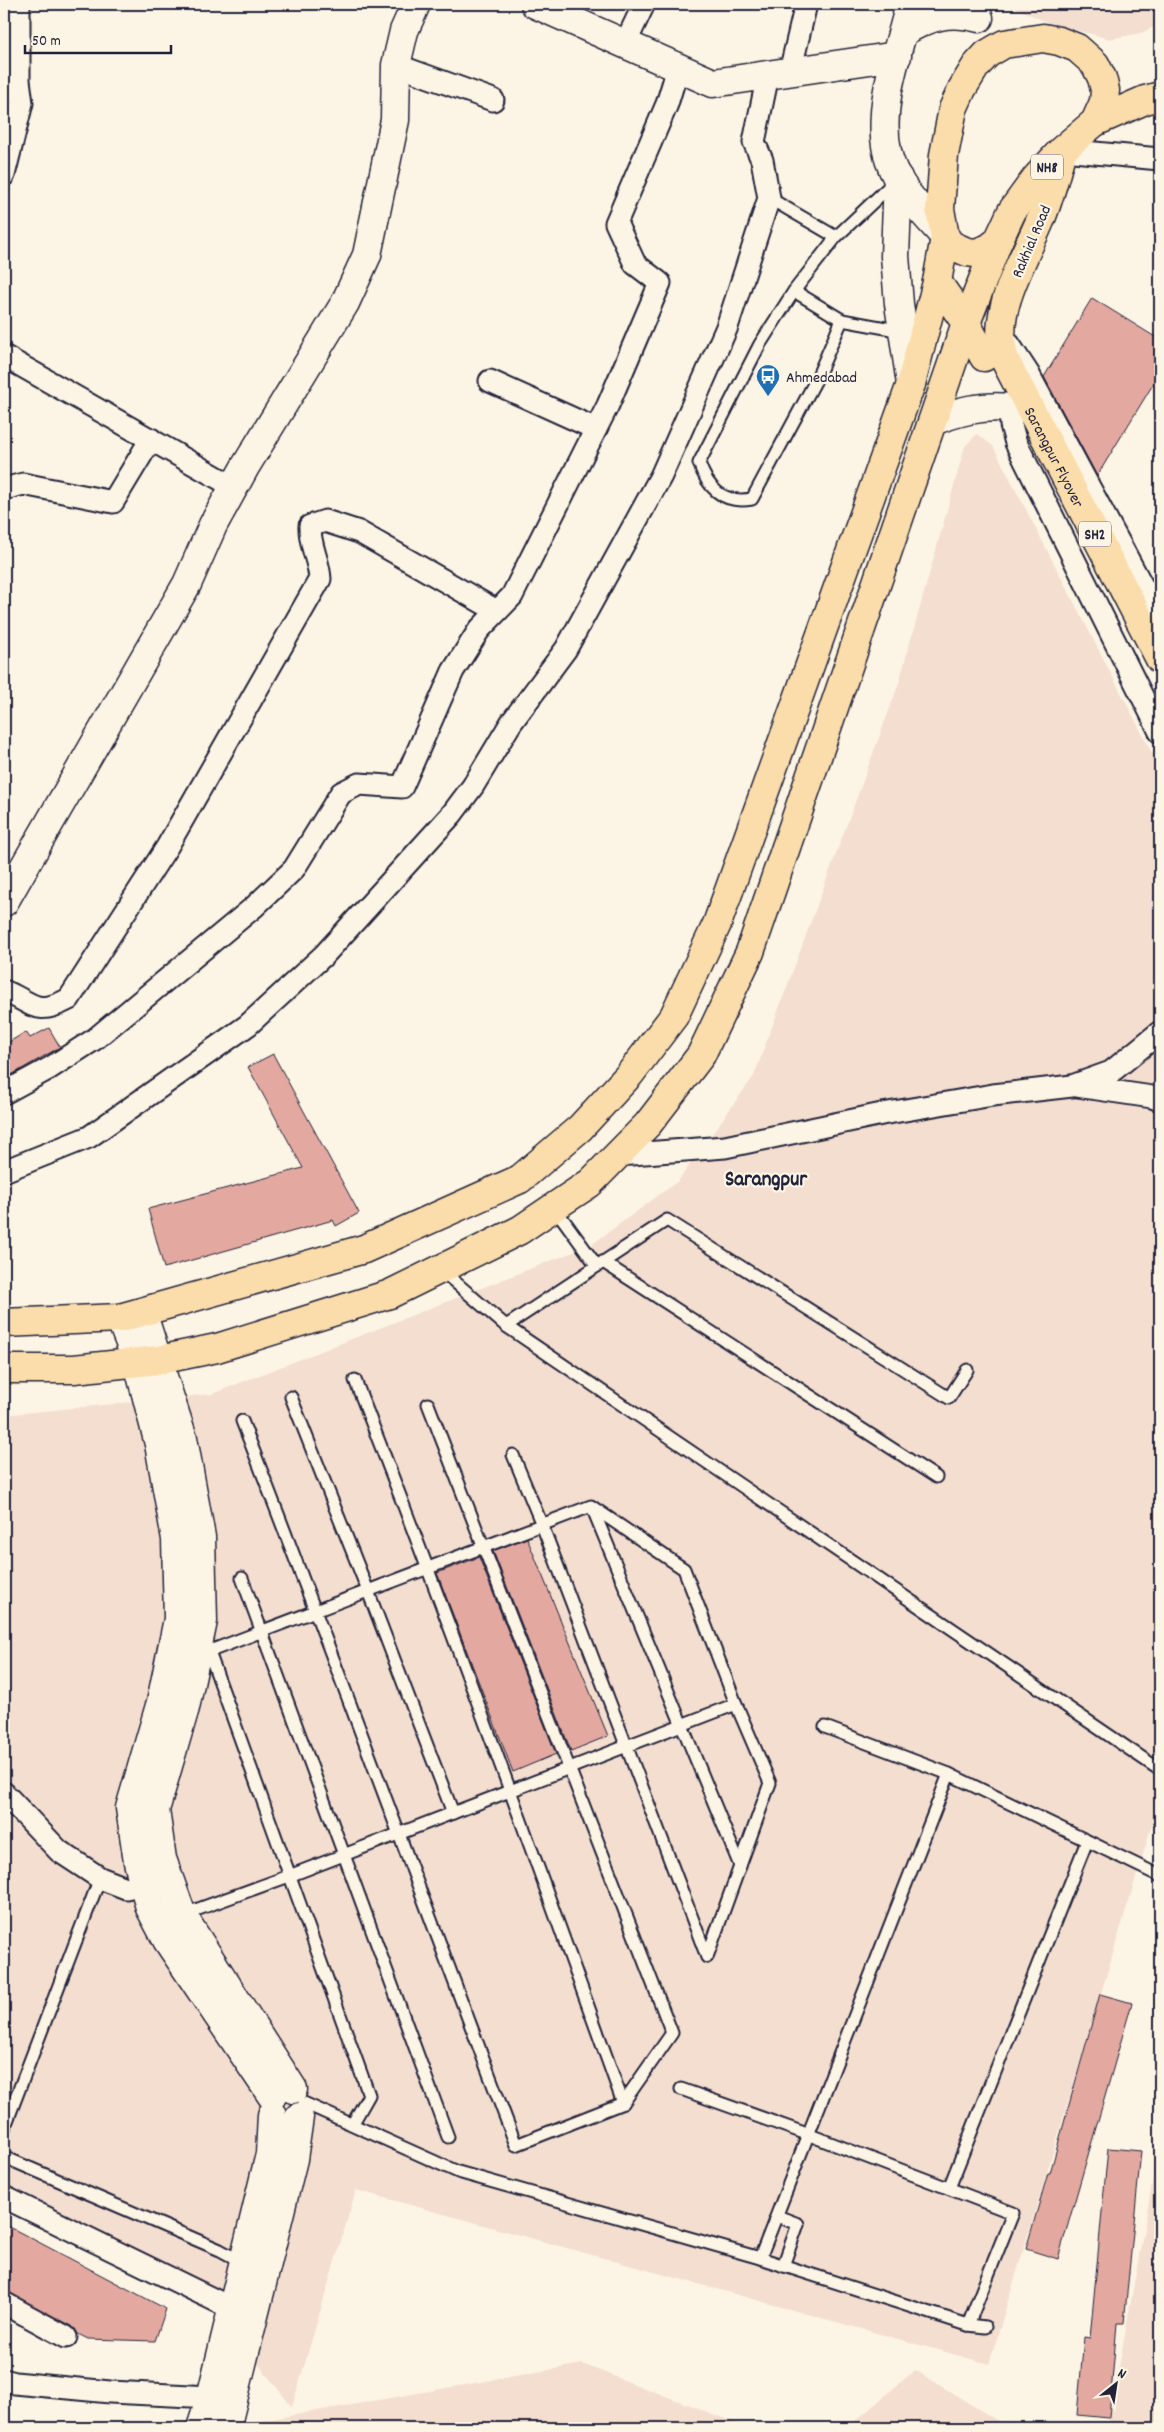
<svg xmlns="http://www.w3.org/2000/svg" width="1164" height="2432" font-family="Dekko,sans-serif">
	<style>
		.built { fill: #f4ded0 }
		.building { fill: #e3a9a0; stroke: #22223b }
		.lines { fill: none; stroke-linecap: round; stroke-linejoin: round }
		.service-casing { stroke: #22223b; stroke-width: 15 }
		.minor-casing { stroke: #22223b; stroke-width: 25 }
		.tertiary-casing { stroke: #22223b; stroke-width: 31 }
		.secondary-casing { stroke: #22223b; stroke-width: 31 }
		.primary-casing { stroke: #22223b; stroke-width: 31 }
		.service { stroke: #fcf5e5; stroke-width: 11 }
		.minor { stroke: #fcf5e5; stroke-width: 21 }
		.tertiary { stroke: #fcf5e5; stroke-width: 28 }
		.secondary { stroke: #fcf5e5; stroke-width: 28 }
		.primary { stroke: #fbddab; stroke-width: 28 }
		.labels { text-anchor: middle; stroke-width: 4.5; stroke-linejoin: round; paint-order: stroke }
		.shield { fill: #fcf5e5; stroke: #63616e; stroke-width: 1 }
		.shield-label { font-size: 15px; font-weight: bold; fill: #22223b }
		.street-label { font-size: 16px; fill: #22223b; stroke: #fcf5e5 }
		.poi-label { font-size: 16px; fill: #22223b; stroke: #fcf5e5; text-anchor: start }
		.district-label { font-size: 21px; font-weight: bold; fill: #22223b; stroke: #fcf5e5 }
	</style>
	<rect width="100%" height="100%" fill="#fcf5e5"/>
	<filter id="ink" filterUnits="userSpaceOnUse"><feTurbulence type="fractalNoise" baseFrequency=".02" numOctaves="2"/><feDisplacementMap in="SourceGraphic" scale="10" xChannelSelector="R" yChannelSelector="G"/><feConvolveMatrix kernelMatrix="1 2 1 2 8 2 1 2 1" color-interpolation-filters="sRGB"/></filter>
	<g filter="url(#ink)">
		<!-- built -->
		<g class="built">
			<polygon points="1007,4 1160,4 1160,24 1141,33 1110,39 1049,23"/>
			<polygon points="977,434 993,446 1160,768 1160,1798 989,2364 356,2190 292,2407 198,2287 4,2201 4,1415 212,1394 591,1245 678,1181 754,1076 898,686 965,446"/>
			<polygon points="1160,2140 1160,2428 1108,2428"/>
			<polygon points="582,2364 749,2428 247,2428 249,2423"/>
			<polygon points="915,2370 1009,2428 847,2428"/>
		</g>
		<!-- building -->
		<g class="building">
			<polygon points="1092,298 1160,340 1160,373 1097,476 1044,377"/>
			<polygon points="49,1028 60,1047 8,1077 4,1070 4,1045 26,1032 30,1038"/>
			<polygon points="273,1054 359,1213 336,1226 333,1220 164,1268 148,1209 303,1168 248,1067"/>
			<polygon points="527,1538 608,1736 571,1751 493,1551"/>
			<polygon points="479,1557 556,1754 513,1772 437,1573"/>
			<polygon points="1100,1994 1132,2003 1058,2259 1026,2249 1048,2173 1050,2173"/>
			<polygon points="1108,2148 1141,2151 1124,2323 1117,2323 1109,2418 1077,2415 1084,2337 1090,2338"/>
			<polygon points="4,2224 166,2309 155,2341 88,2339 78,2334 72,2326 4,2291"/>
		</g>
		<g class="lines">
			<!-- service casing -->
			<g class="service-casing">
				<g id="service">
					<polyline points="769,198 836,237"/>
					<path d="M794 291 842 320 817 378 752 499C723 504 708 489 699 463L760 344 794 291 836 237 893 183"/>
					<polyline points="842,320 902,331"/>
					<polyline points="554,1207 597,1266"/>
					<polyline points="603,1262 936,1477"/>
					<polyline points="440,1269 506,1326 1160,1770"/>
					<polyline points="506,1326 667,1220 949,1398 967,1370"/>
					<path d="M355 1380C449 1619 536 1861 623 2103"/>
					<polyline points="291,1397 368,1591 453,1813"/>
					<path d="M242 1421C336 1661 424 1904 516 2145L623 2103 672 2033 428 1404"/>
					<polyline points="513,1455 542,1525 707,1957"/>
					<polyline points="592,1507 740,1866"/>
					<polyline points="242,1578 448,2137"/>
					<polyline points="209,1652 369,2095 353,2123"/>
					<polyline points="197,1656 591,1506 684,1569 736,1704 770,1783 707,1957"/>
					<polyline points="825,1727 949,1774 1160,1876"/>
					<polyline points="182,1915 289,1876 736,1704"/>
					<polyline points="681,2089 807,2134 1013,2213 968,2325"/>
					<polyline points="304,2103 458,2172 760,2258 968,2325 985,2327"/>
					<polyline points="4,2129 100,1878"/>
					<polyline points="4,2157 220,2250 244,2263"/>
					<polyline points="949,2188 1087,1841"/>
					<polyline points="777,2216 798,2224 783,2266"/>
					<polyline points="760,2258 949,1774"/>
				</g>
			</g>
			<!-- minor casing -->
			<g class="minor-casing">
				<g id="minor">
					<polyline points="625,44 644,4"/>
					<polyline points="396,65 493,100"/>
					<polyline points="790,72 806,4"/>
					<polyline points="1062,150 1160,159"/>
					<polyline points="4,175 22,103 19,80 19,7"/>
					<polyline points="1009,344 1028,373 1160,619"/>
					<polyline points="4,356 234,487"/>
					<polyline points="490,381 596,429"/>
					<polyline points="1010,408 1011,425 1016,443 1160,732"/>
					<polyline points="4,489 23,484 113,502 151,439"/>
					<path d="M4 991C34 1003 35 1017 69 999L167 847 320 579C319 560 309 545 310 526L325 521 359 532 497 611"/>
					<polyline points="1077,1086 1152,1097 1160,1100"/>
					<polyline points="4,1093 50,1068 95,1039 254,907 294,869 341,793 359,784 402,787 453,671 479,630 512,596 608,405 660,283 635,264 616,223 667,104 678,68"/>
					<polyline points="618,1155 725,1147 882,1114 993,1095 1072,1086 1111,1072 1160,1032"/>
					<polyline points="4,1171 89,1137 248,1025 324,955 452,814 473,786 511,723 566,649 661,476 727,327 769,198 762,160 754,142 768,75"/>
					<polyline points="4,1793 59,1851 100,1878 126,1888 158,1881"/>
					<polyline points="4,2197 233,2309"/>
					<polyline points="4,2303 66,2337"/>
					<polyline points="4,2380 15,2383 110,2392 211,2397 224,2401"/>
				</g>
			</g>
			<!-- tertiary casing -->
			<g class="tertiary-casing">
				<g id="tertiary">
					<polyline points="535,4 713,83 897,56"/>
					<path d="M933 421C959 411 982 405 1010 408"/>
					<polyline points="4,902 187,584 213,525 245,467 345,303 367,255 395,120 396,65 404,31 416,4"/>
				</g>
			</g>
			<!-- secondary casing -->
			<g class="secondary-casing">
				<g id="secondary">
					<path d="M910 4C899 50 877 104 887 151 893 184 924 213 945 237"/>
					<path d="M903 32C930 16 948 10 979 18"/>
					<polyline points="898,178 895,256 899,304 911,384"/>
					<polyline points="142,1312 183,1438 201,1537 203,1621 185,1708 155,1810 162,1859 182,1915 293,2089"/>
					<polyline points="120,1318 138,1363 159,1444 176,1539 178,1619 161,1702 130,1808 138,1862 150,1908 167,1940 272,2096"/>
					<polyline points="201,2428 211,2397 270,2154 272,2115"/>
					<polyline points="226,2428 293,2159 299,2117"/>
				</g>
			</g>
			<!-- primary casing -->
			<g class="primary-casing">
				<g id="primary">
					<polyline points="1095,122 1145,100 1160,96"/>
					<path id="s1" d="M1061 154C1055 177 1049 200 1040 221 1022 264 990 312 1005 360L1160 659"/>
					<polyline points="937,282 966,323 984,357"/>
					<polyline points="4,1323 120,1318 364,1249 520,1179 580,1128 630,1074 674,1016 717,924 911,384 937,282 945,237 940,209 944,155 953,109 962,89 976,66 987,54 1004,44 1043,38 1059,41 1077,48 1095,64 1102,78 1105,90 1104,102 1095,122 1062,150 1036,178 1012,211 998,241 989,248 976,253 967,252 951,245 945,237"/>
					<polyline points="4,1369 74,1369 159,1360 217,1348 390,1294 520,1230 554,1207 590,1183 648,1124 701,1055 750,952 966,323 998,241"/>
				</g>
			</g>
			<!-- service -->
			<use href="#service" class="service"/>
			<!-- minor -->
			<use href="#minor" class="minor"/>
			<!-- tertiary -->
			<use href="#tertiary" class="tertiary"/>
			<!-- secondary -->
			<use href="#secondary" class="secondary"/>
			<!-- primary -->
			<use href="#primary" class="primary"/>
		</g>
	</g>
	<!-- icons -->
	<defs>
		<g id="bus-pin" transform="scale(1.25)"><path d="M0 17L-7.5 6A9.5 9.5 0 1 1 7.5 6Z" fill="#1f6fb2" stroke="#fcf5e5"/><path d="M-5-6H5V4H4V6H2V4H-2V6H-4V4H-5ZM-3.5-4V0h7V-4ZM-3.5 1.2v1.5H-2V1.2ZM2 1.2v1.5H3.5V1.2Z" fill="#fff"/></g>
	</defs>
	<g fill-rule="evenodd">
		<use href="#bus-pin" x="768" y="376"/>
	</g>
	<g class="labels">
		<!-- shield labels -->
		<g class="shield">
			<rect x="1031" y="154.5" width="32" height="25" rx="4"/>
			<rect x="1079" y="521.5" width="32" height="25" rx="4"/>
		</g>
		<g class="shield-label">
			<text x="1047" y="172">NH8</text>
			<text x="1095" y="539">SH2</text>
		</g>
		<!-- street labels -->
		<g class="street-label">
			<text transform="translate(1030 241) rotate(-67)" y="6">Rakhial Road</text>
			<text dy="6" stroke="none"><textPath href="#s1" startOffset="326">Sarangpur Flyover</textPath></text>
		</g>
		<!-- poi labels -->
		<g class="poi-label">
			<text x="786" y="382">Ahmedabad</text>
		</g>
		<!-- district labels -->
		<g class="district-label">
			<text x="766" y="1185">Sarangpur</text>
		</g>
	</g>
	<!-- margin -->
	<rect width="1164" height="2432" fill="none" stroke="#fcf5e5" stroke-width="20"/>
	<rect x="10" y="10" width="1144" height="2412" fill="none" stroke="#22223b" stroke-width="2" filter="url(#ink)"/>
	<!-- north arrow -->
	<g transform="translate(1116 2384) rotate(30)" stroke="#fcf5e5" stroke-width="4" paint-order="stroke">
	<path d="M0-4L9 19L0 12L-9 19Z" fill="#22223b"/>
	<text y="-8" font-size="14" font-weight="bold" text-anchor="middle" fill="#22223b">N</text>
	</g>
	<!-- scale -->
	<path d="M25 45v8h146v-8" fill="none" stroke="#22223b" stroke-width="2.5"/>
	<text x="32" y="45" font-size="15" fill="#22223b" stroke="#fcf5e5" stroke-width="4" paint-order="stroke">50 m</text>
</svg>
